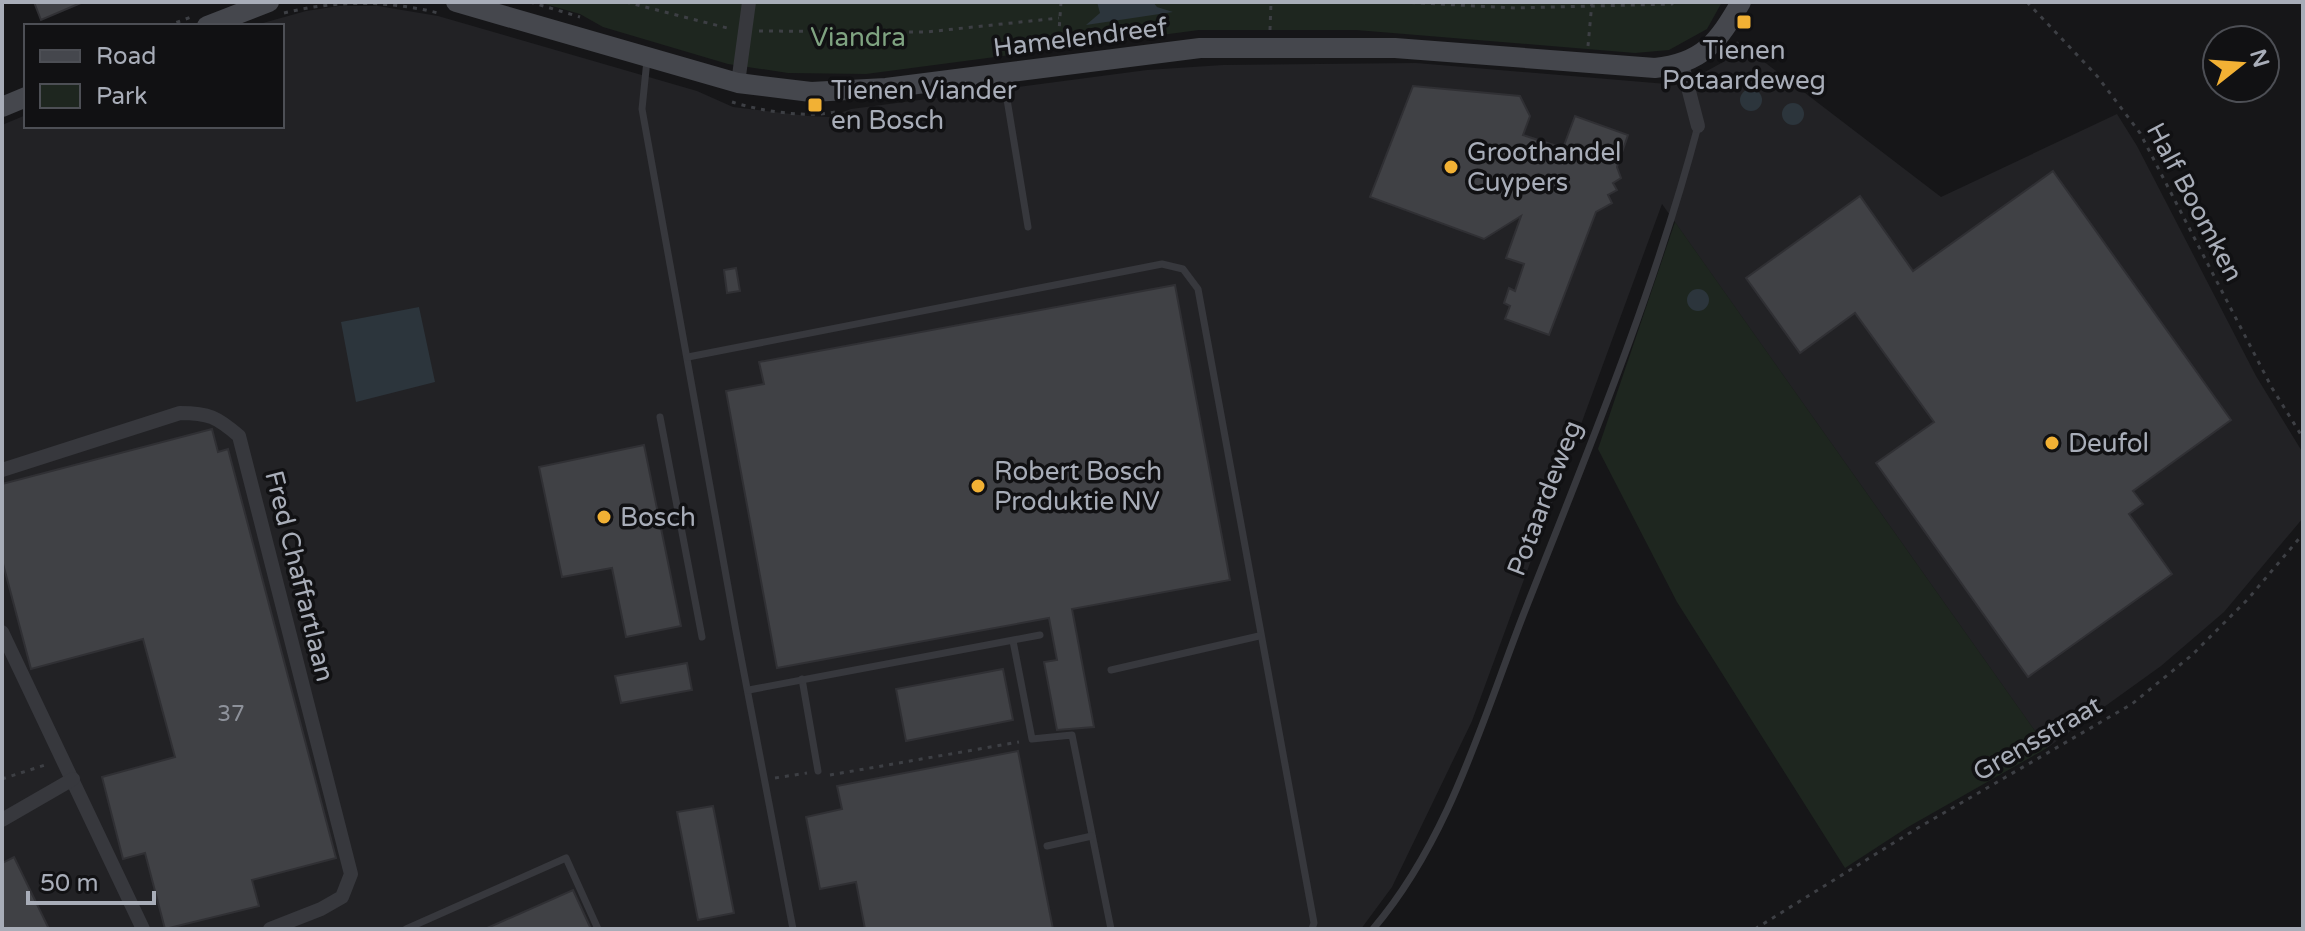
<svg xmlns="http://www.w3.org/2000/svg" width="2305" height="931" font-family="'Varela Round',sans-serif">
	<style>
		.built { fill: #222225 }
		.green { fill: #1e261f }
		.water { fill: #2c353c }
		.building { fill: #404145; stroke: #303034; stroke-width: 2 }
		.lines { fill: none; stroke-linecap: round; stroke-linejoin: round }
		.path { stroke: #3d3f44; stroke-width: 3; stroke-dasharray: 4 6; stroke-linecap: butt }
		.lane { stroke: #37383d; stroke-width: 7 }
		.street { stroke: #37383d; stroke-width: 14 }
		.secondary { stroke: #45474d; stroke-width: 20 }
		.poi-dot { fill: #f2b134; stroke: #111113; stroke-width: 3 }
		.labels { text-anchor: middle; stroke-width: 7; stroke-linejoin: round; paint-order: stroke }
		.number-label { font-size: 22px; fill: #8e929b }
		.park-label { font-size: 26px; fill: #7fa381; stroke: #111113 }
		.street-label { font-size: 26px; fill: #a8adb8; stroke: #111113 }
		.poi-label { font-size: 26px; fill: #a8adb8; stroke: #111113; text-anchor: start }
	</style>
	<rect width="100%" height="100%" fill="#161618"/>
	<!-- built -->
	<polygon class="built" points="339,6 378,6 438,16 697,91 733,107 808,116 829,117 851,109 1147,70 1223,65 1416,63 1667,84 1694,78 1725,61 1737,41 1941,197 2117,114 2137,146 2256,376 2303,453 2303,518 2224,612 2161,666 2047,748 1662,204 1472,721 1392,887 1361,929 2,929 2,125 26,115 26,126 282,126 282,26 252,26 306,11"/>
	<!-- green -->
	<g class="green">
		<polygon points="538,2 1722,2 1707,29 1669,50 1635,53 1356,30 1199,30 866,74 788,73 728,64 603,27 580,14"/>
		<polygon points="1675,222 2047,748 1908,827 1845,868 1677,602 1598,449"/>
	</g>
	<!-- water -->
	<g class="water">
		<polygon points="1097,2 1153,2 1157,7 1173,12 1086,25 1100,13"/>
		<circle cx="1751" cy="100" r="11"/>
		<circle cx="1793" cy="114" r="11"/>
		<circle cx="1698" cy="300" r="11"/>
		<polygon points="419,307 435,382 356,402 341,322"/>
	</g>
	<!-- building -->
	<g class="building">
		<polygon points="34,2 83,2 41,20"/>
		<polygon points="1413,86 1520,96 1530,116 1523,135 1563,148 1575,116 1628,135 1617,167 1621,178 1613,183 1617,190 1608,195 1612,203 1596,212 1549,335 1505,319 1510,306 1504,303 1509,288 1515,291 1524,264 1506,258 1521,216 1484,239 1370,197"/>
		<polygon points="2053,171 2231,420 2133,491 2143,504 2129,514 2172,574 2028,677 1876,463 1934,422 1855,313 1800,353 1746,278 1860,196 1913,271"/>
		<polygon points="736,268 740,291 727,293 724,270"/>
		<polygon points="1175,285 1230,580 1072,609 1094,727 1057,730 1044,662 1057,660 1049,618 777,668 726,391 764,384 759,362"/>
		<polygon points="212,429 218,452 228,449 336,858 252,880 259,906 165,929 145,853 123,859 102,777 175,757 143,639 31,669 2,560 2,484"/>
		<polygon points="644,445 681,626 626,637 612,568 562,577 539,467"/>
		<polygon points="687,663 692,690 621,703 615,676"/>
		<polygon points="1003,669 1013,720 906,741 896,689"/>
		<polygon points="1018,751 1053,929 865,929 856,882 820,889 806,817 842,809 837,786"/>
		<polygon points="713,806 734,913 698,920 677,812"/>
		<polygon points="14,857 49,929 2,929 2,863"/>
		<polygon points="573,890 591,929 485,929"/>
	</g>
	<g class="lines">
		<!-- path -->
		<g class="path">
			<polyline points="530,2 580,17"/>
			<polyline points="626,2 731,29"/>
			<polyline points="1401,2 1515,8 1672,4 1673,2"/>
			<polyline points="2027,2 2097,76 2140,133 2272,388 2303,438"/>
			<path d="M284 13C337 0 389 0 442 14"/>
			<polyline points="167,26 191,17"/>
			<polyline points="1270,30 1271,2"/>
			<polyline points="759,31 926,32 1059,18"/>
			<polyline points="1058,46 1061,2"/>
			<polyline points="1588,46 1592,2"/>
			<path d="M732 102C760 111 811 119 839 111"/>
			<polyline points="830,775 1019,742"/>
			<polyline points="775,778 807,773"/>
			<polyline points="2,779 48,764"/>
			<polyline points="1755,929 1916,829 2132,704 2192,655 2248,599 2303,534"/>
		</g>
		<!-- lane -->
		<g class="lane">
			<polyline points="647,60 642,109 736,631 793,929"/>
			<polyline points="1003,75 1028,227"/>
			<polyline points="688,357 1162,264 1183,269 1198,289 1314,923 1312,929"/>
			<polyline points="660,417 702,637"/>
			<polyline points="1013,641 1032,739 1072,735 1111,929"/>
			<polyline points="1111,670 1259,636"/>
			<polyline points="802,679 818,771"/>
			<polyline points="749,690 1040,635"/>
			<polyline points="1047,846 1092,836"/>
			<polyline points="406,929 566,858 598,929"/>
			<path d="M1373 929C1449 840 1482 721 1524 613 1587 453 1654 293 1698 126"/>
		</g>
		<!-- street -->
		<g class="street">
			<polyline points="1682,64 1698,126"/>
			<polyline points="738,83 749,2"/>
			<path d="M2 470 180 413C209 413 217 417 239 436L351 874 342 897 321 909 270 929"/>
			<polyline points="2,632 143,929"/>
			<polyline points="2,820 73,779"/>
		</g>
		<!-- secondary -->
		<g class="secondary">
			<path d="M456 2 738 83 811 92 886 88 1200 48H1395L1655 68C1703 63 1718 42 1741 2"/>
			<polyline points="207,26 269,2"/>
			<polyline points="2,107 26,97"/>
		</g>
	</g>
	<!-- markers -->
	<g class="poi-dot">
		<rect x="1736" y="14" width="16" height="16" rx="4"/>
		<rect x="807" y="97" width="16" height="16" rx="4"/>
		<circle cx="1451" cy="167" r="8"/>
		<circle cx="2052" cy="443" r="8"/>
		<circle cx="978" cy="486" r="8"/>
		<circle cx="604" cy="517" r="8"/>
	</g>
	<g class="labels">
		<!-- number labels -->
		<g class="number-label">
			<text x="231" y="721">37</text>
		</g>
		<!-- park labels -->
		<g class="park-label">
			<text x="858" y="46">Viandra</text>
		</g>
		<!-- street labels -->
		<g class="street-label">
			<text transform="translate(1080 37) rotate(-7)" y="9">Hamelendreef</text>
			<text transform="translate(2195 202) rotate(62)" y="9">Half Boomken</text>
			<text transform="translate(1544 498) rotate(-69)" y="9">Potaardeweg</text>
			<text transform="translate(300 576) rotate(76)" y="9">Fred Chaffartlaan</text>
			<text transform="translate(2037 738) rotate(-30)" y="9">Grensstraat</text>
		</g>
		<!-- poi labels -->
		<g class="poi-label">
			<text x="1744" y="59" text-anchor="middle">Tienen<tspan x="1744" dy="30">Potaardeweg</tspan></text>
			<text x="831" y="99">Tienen Viander<tspan x="831" dy="30">en Bosch</tspan></text>
			<text x="1467" y="161">Groothandel<tspan x="1467" dy="30">Cuypers</tspan></text>
			<text x="2068" y="452">Deufol</text>
			<text x="994" y="480">Robert Bosch<tspan x="994" dy="30">Produktie NV</tspan></text>
			<text x="620" y="526">Bosch</text>
		</g>
	</g>
	<!-- border -->
	<rect width="2305" height="931" fill="none" stroke="#a8adb8" stroke-width="8"/>
	<!-- legend -->
	<rect x="24" y="24" width="260" height="104" fill="#111113" stroke="#4d4f55" stroke-width="2"/>
	<rect x="40" y="50" width="40" height="12" fill="#45474d" stroke="#4d4f55" stroke-width="2"/>
	<text x="96" y="64" font-size="24" fill="#a8adb8">Road</text>
	<rect x="40" y="84" width="40" height="24" fill="#1e261f" stroke="#4d4f55" stroke-width="2"/>
	<text x="96" y="104" font-size="24" fill="#a8adb8">Park</text>
	<!-- north arrow -->
	<g transform="translate(2241 64) rotate(73)"><circle r="38" fill="#111113" stroke="#4d4f55" stroke-width="2"/>
	<path d="M0-6L14 30L0 20L-14 30Z" fill="#f2b134"/>
	<text y="-12" font-size="22" font-weight="bold" text-anchor="middle" fill="#a8adb8">N</text>
	</g>
	<!-- scale -->
	<path d="M28 891v12h126v-12" fill="none" stroke="#a8adb8" stroke-width="4"/>
	<text x="40" y="891" font-size="24" fill="#a8adb8" stroke="#111113" stroke-width="6" paint-order="stroke">50 m</text>
</svg>
